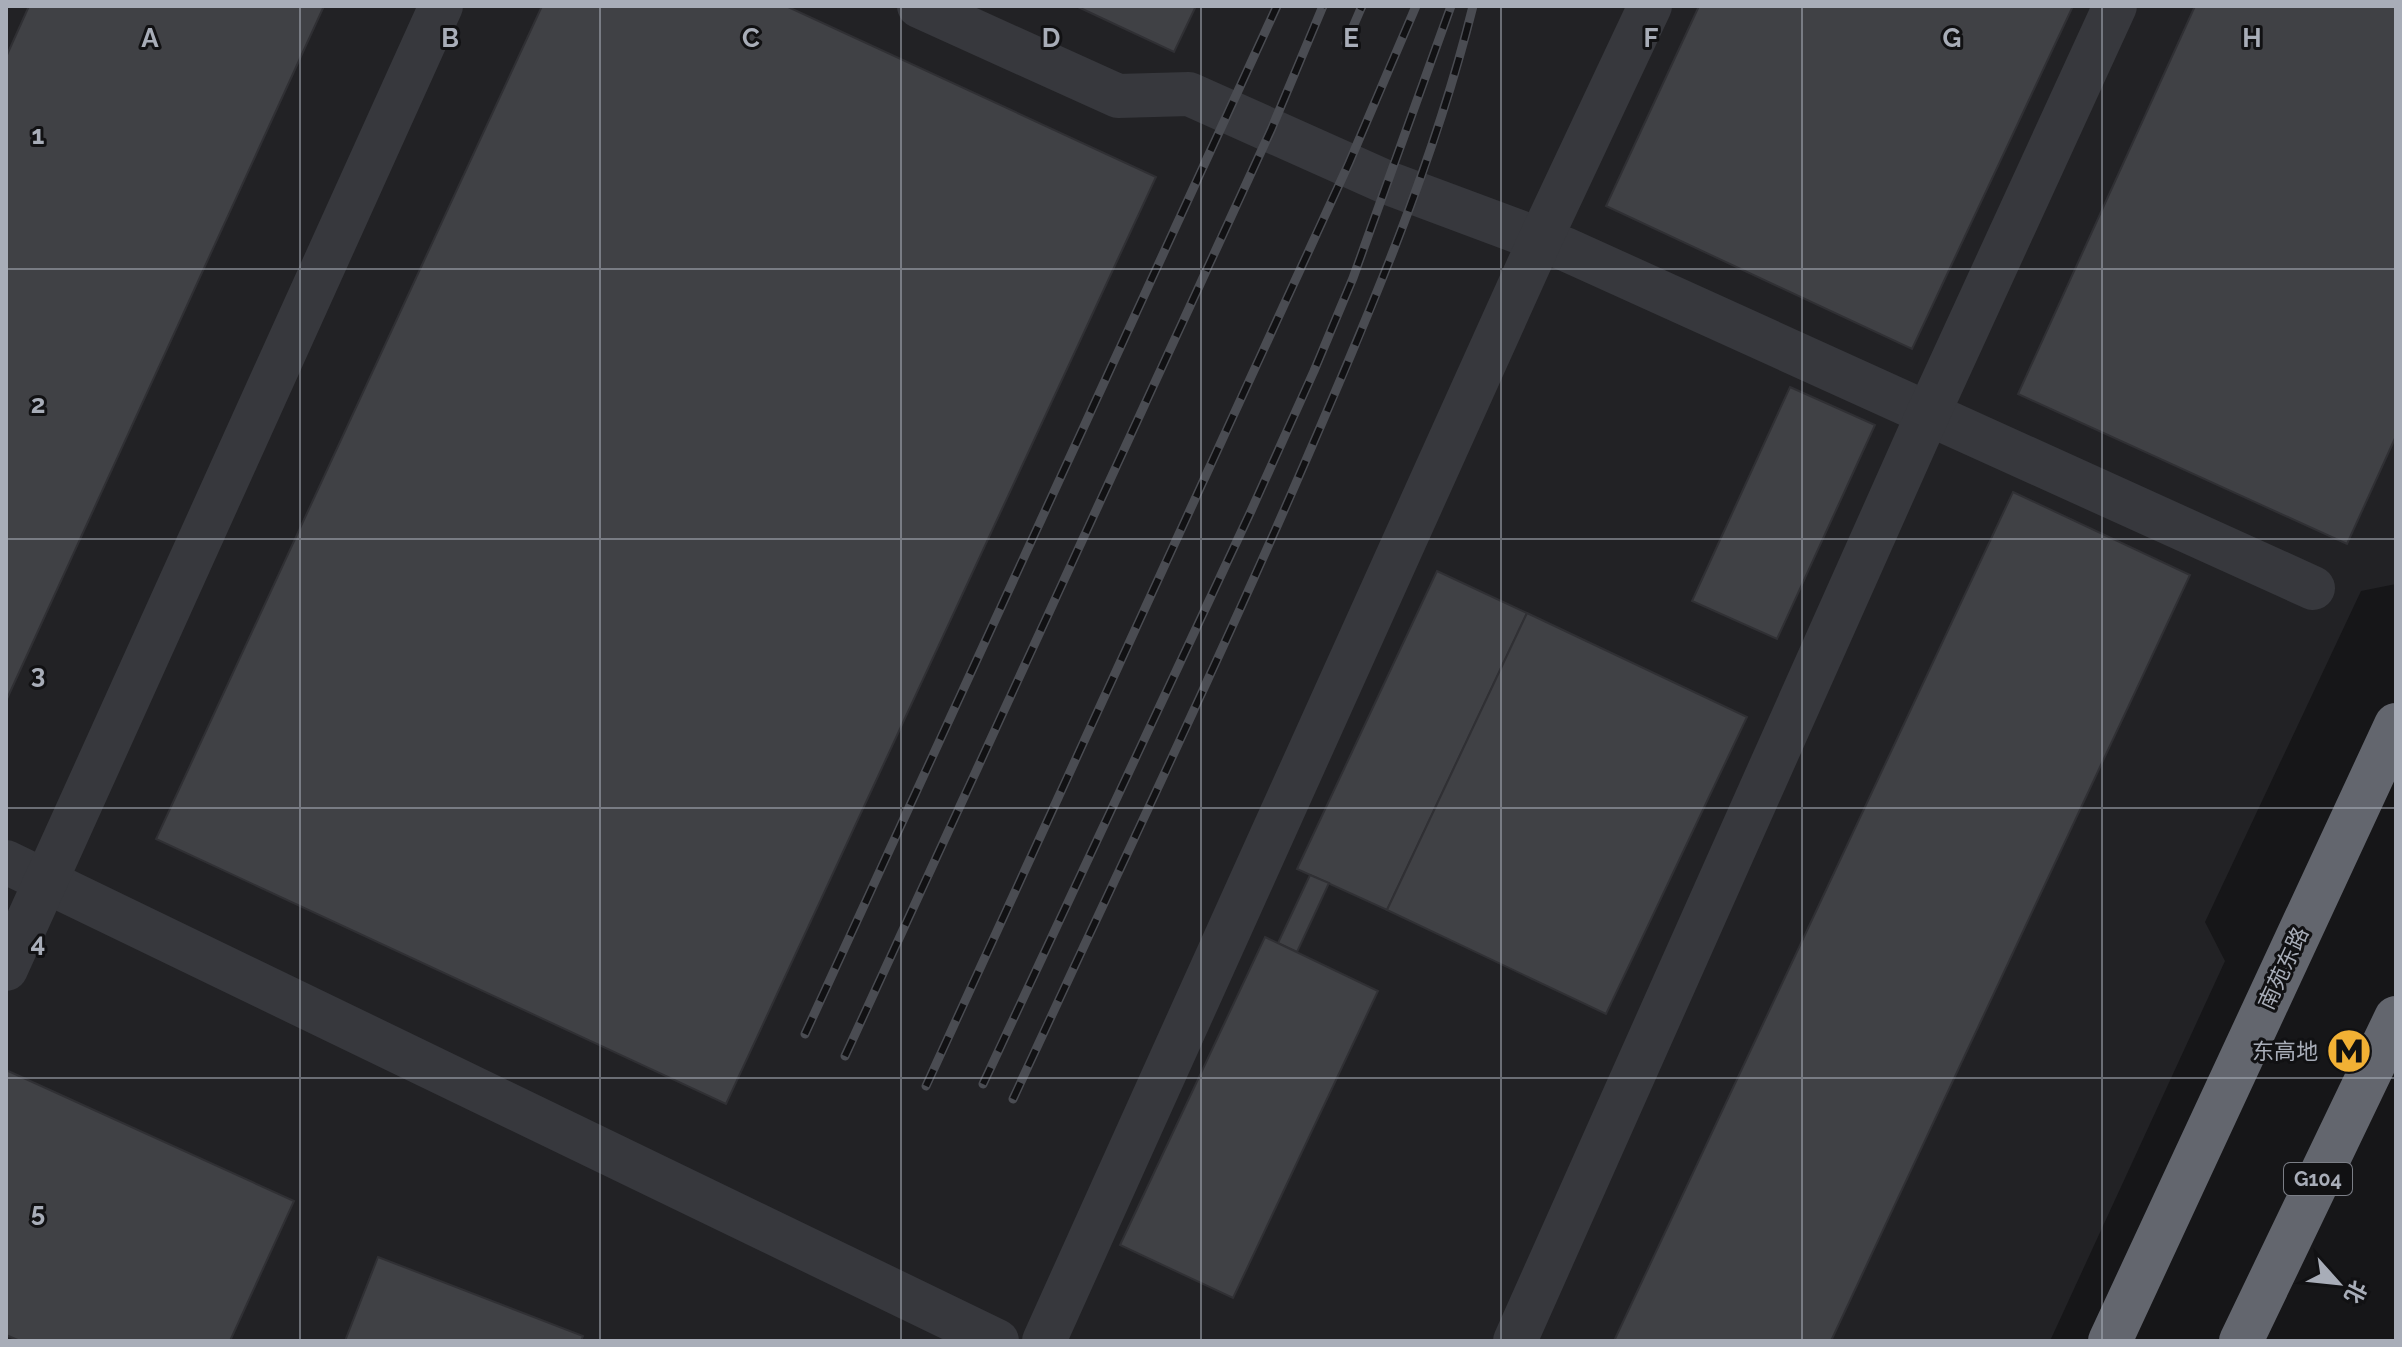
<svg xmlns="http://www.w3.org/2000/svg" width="2402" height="1347" font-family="Raleway,'Noto Sans SC',sans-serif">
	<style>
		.built { fill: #222225 }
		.building { fill: #404145; stroke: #303034; stroke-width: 2 }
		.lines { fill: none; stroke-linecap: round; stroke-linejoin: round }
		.minor { stroke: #37383d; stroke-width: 44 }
		.highway { stroke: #63666e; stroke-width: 44 }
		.rail-casing { stroke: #4a4c52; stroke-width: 9 }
		.rail { stroke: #111113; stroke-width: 6; stroke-dasharray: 18; stroke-linecap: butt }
		.grid { fill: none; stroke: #a8adb8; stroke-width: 2; stroke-opacity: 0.55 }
		.labels { text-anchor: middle; stroke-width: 6; stroke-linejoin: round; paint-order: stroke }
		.shield { fill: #111113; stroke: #7b7e86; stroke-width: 2 }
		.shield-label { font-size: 20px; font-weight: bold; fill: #a8adb8 }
		.street-label { font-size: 22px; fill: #a8adb8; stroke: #111113 }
		.poi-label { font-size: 22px; fill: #a8adb8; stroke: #111113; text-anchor: end }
		.grid-label { font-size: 26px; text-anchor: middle; font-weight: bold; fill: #a8adb8; stroke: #111113; stroke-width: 6; stroke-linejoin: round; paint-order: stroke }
	</style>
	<rect width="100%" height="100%" fill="#161618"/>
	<!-- built -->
	<polygon class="built" points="6,6 2396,6 2396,584 2361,591 2205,922 2225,961 2050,1341 6,1341"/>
	<!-- building -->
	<g class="building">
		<polygon points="29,6 324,6 6,701 6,57"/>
		<polygon points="542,6 786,6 1156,177 726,1104 156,839"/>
		<polygon points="1076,6 1196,6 1174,52"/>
		<polygon points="1699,6 2073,6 1912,349 1606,206"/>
		<polygon points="2195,6 2396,6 2396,436 2347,544 2018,394"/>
		<polygon points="1790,387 1875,425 1777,639 1692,601"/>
		<polygon points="2013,492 2190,575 1831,1341 1614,1341"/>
		<polygon points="1437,571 1527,613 1387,910 1297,869"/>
		<polygon points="1527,613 1747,717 1606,1014 1387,910"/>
		<polygon points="1310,875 1329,883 1297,952 1278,943"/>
		<polygon points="1265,937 1378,991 1233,1298 1120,1245"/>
		<polygon points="6,1070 294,1201 230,1341 20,1341 6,1335"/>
		<polygon points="378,1257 583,1336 581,1341 345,1341"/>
	</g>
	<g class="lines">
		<!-- minor -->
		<g class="minor">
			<polyline points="919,6 1118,96 1189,94 1388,183 1565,249 2313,588"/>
			<polyline points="6,862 997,1341"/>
			<polyline points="6,969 441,6"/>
			<polyline points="1044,1341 1540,240 1650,6"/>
			<polyline points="1515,1341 1928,414 2115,6"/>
		</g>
		<!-- highway -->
		<g class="highway">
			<polyline points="2110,1341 2396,725"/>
			<polyline points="2241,1341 2396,1018"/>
		</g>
		<!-- rail casing -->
		<g class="rail-casing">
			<g id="rail">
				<polyline points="1346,43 1362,6"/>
				<polyline points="805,1034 1277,6"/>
				<polyline points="845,1056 1271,130 1323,6"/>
				<polyline points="983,1084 1251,511 1314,371 1353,278 1451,6"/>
				<polyline points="926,1086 1349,163 1416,6"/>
				<path d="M1013 1099C1111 886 1213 675 1306 460 1370 312 1434 163 1473 6"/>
			</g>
		</g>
		<!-- rail -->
		<use href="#rail" class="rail"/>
	</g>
	<!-- grid -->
	<path class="grid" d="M300 6V1341M600 6V1341M901 6V1341M1201 6V1341M1501 6V1341M1802 6V1341M2102 6V1341M6 269H2396M6 539H2396M6 808H2396M6 1078H2396"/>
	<!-- icons -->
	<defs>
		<g id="metro-disc" transform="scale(2.3)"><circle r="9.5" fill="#f2b134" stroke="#111113"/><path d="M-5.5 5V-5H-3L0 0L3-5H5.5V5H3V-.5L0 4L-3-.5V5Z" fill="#111"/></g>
	</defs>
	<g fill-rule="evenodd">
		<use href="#metro-disc" x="2349" y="1051"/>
	</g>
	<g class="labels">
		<!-- shield labels -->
		<rect class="shield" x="2284" y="1163" width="68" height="32" rx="6"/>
		<g class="shield-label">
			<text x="2318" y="1186">G104</text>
		</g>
		<!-- street labels -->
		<g class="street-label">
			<text transform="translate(2283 968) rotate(-65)" y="8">南苑东路</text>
		</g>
		<!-- poi labels -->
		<g class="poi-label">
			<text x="2318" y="1059">东高地</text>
		</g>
	</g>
	<g class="grid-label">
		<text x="150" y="47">A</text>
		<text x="450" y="47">B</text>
		<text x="751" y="47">C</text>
		<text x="1051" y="47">D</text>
		<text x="1351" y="47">E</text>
		<text x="1651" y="47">F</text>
		<text x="1952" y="47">G</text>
		<text x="2252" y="47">H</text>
		<text x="38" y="144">1</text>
		<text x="38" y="413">2</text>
		<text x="38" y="683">3</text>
		<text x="38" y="952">4</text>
		<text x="38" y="1221">5</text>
	</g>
	<!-- border -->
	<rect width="2402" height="1347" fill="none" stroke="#a8adb8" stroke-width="16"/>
	<!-- north arrow -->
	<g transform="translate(2338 1283) rotate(117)" stroke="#111113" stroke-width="6" paint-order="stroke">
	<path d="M0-6L14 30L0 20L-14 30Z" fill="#a8adb8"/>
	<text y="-12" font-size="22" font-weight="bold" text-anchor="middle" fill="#a8adb8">北</text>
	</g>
</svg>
